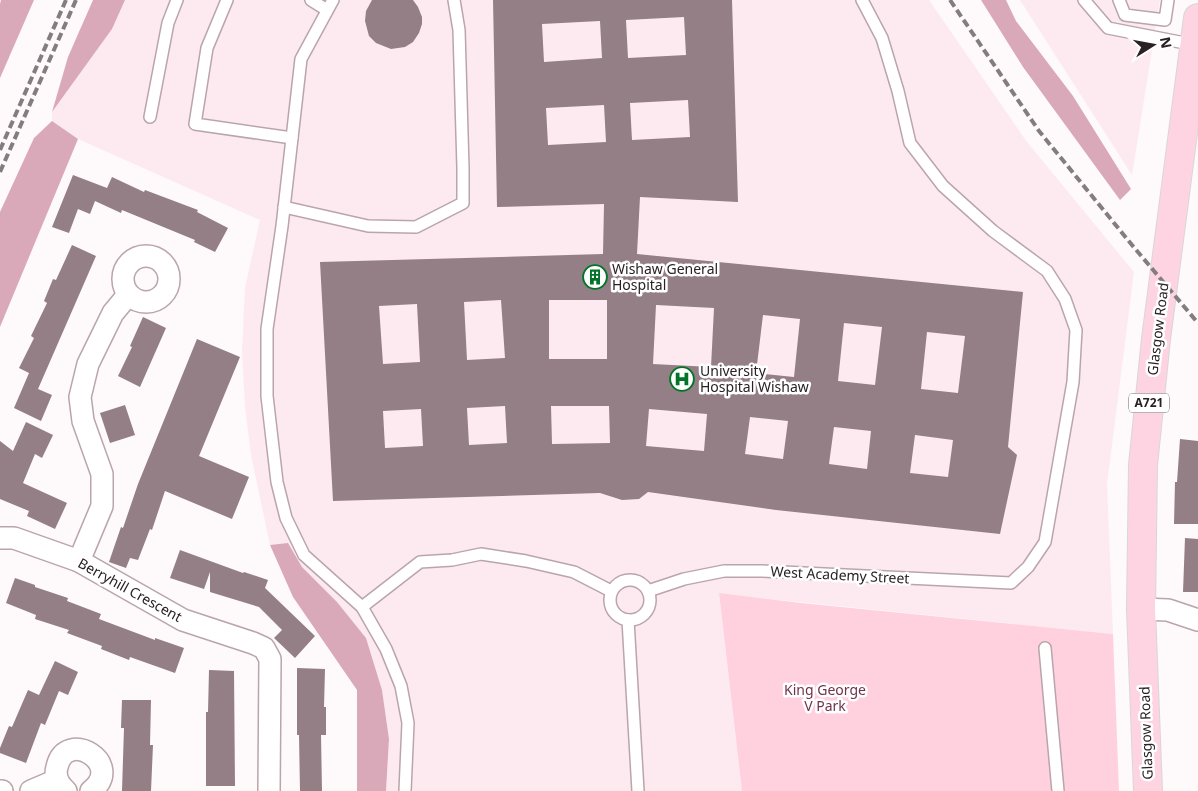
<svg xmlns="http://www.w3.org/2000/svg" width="1198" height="791" font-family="'Noto Sans',sans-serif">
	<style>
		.built { fill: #fdeaf0 }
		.green { fill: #ffd1df }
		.forest { fill: #daa9b9 }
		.building { fill: #937f85; fill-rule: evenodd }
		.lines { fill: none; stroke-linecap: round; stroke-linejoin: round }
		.service-casing { stroke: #baa5ac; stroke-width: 14 }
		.minor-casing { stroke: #baa5ac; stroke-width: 24 }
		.primary-casing { stroke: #d8d7d7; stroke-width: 30 }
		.service { stroke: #fff; stroke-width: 11 }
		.minor { stroke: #fff; stroke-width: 21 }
		.primary { stroke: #fed4e2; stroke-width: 28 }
		.rail { stroke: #847d7f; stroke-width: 4; stroke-dasharray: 8 4; stroke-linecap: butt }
		.labels { text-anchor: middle; stroke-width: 5; stroke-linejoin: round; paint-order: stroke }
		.shield { fill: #fff; stroke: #696465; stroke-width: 1 }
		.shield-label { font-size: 12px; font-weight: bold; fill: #292123 }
		.poi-label { font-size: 14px; fill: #292123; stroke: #fff; text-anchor: start }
		.street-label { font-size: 14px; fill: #292123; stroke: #fff }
		.park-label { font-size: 14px; fill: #70334b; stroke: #fff }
	</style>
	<rect width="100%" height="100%" fill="#fef9fa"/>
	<!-- built -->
	<g class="built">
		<polygon points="125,0 929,0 1027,142 1134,272 1107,484 1113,634 719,594 742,791 386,791 389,739 382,690 366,638 337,602 302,567 288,544 270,545 251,455 245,407 242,351 245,288 260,220 78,139 52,121 52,112 112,29"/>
		<polygon points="1020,0 1160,0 1132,175"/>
	</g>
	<!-- green -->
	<polygon class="green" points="719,593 801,603 1113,634 1119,791 742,791"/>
	<!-- forest -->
	<g class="forest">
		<polygon points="1,0 34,0 0,78 0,4"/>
		<polygon points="93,0 125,0 112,29 52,112 68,57"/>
		<polygon points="981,0 1006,0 1016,21 1073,96 1131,189 1120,200 1023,67"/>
		<polygon points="52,121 78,139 0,327 0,212 34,138"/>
		<polygon points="288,543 302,567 337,602 366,638 382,690 389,739 386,791 357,791 357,690 293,597 270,545"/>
	</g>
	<!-- building -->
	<g class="building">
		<polygon points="372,0 413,0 418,7 422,17 422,24 419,33 413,42 405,47 391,49 376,43 369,36 365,21 366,11"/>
		<path d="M493 0H732L738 202 640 197 637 254 1023 292 1008 447 1017 455 1000 534 776 510 648 492 639 499 622 500 600 493 333 501 320 262 603 254 604 204 497 207ZM684 17 686 55 628 58 626 20ZM600 21 602 58 544 62 542 24ZM688 100 690 137 632 140 630 103ZM604 105 606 142 548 145 546 108ZM501 300 505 358 467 360 464 302ZM549 300H607V359H549ZM417 304 420 362 383 364 379 306ZM656 305 714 308 711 367 653 364ZM763 315 800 319 794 377 756 373ZM844 323 882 327 875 385 838 381ZM927 332 965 336 958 393 921 389ZM505 406 507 443 469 445 467 408ZM551 406H609L610 443 552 444ZM421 409 423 446 385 448 383 411ZM649 409 707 414 704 451 646 446ZM750 417 788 421 783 459 745 454ZM834 427 871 431 867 469 829 464ZM915 435 953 440 948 477 910 473Z"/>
		<polygon points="73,175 107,188 112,177 144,192 145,190 198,210 197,212 228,228 215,252 194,242 195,240 122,210 121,213 95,201 90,214 78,209 69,233 52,227"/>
		<polygon points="72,245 96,256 38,389 52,395 41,421 14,408 29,373 19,368 34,338 31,336 47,303 44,301 53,279 56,280"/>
		<polygon points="143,317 166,328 140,387 118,376 132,347 130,346"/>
		<polygon points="197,339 240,357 199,456 249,477 232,519 165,491 152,530 150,529 138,560 130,558 126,568 109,562 121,527 123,528 138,484"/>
		<polygon points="125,405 135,435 110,443 100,413"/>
		<polygon points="26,422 53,435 42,458 35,454 23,483 67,503 55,529 27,516 29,511 0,499 0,441 13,451"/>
		<polygon points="1180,439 1198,441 1198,524 1174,524 1175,482 1177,482"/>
		<polygon points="1185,538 1198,539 1198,592 1183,592"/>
		<polygon points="180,550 243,573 244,572 268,580 265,588 315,636 295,658 274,638 282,630 259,607 210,592 210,572 204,589 170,578"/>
		<polygon points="15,578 35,585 35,587 68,598 67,601 101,614 99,619 155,640 155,638 184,648 175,673 130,657 129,660 101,649 102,646 67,633 69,630 35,619 36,615 6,603"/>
		<polygon points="55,661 78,672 68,695 59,691 45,725 41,723 26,763 0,753 0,748 9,726 12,727 28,690 39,695"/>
		<polygon points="297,668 325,669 324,707 326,707 326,735 321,735 322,791 300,791 299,735 297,735"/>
		<polygon points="209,670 234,671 235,786 206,786 206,712 208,712"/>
		<polygon points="122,700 151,700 150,745 153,745 151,791 122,791 124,728 121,728"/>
	</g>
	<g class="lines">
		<!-- service casing -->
		<g class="service-casing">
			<g id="service">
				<polyline points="227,0 207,48 195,124 292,138"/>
				<polyline points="311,0 327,10"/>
				<polyline points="333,0 301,59 282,226 267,329 267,396 277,482 286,518 304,555 362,607 386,649 401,686 408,723 405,791"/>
				<polyline points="1084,0 1108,28 1195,45"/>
				<polyline points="1119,0 1125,15 1165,20 1168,0"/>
				<polyline points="150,117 168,23 177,0"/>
				<polyline points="284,207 368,226 416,227 463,203 463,168 459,30 454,0"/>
				<circle cx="630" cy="600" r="20"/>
				<polyline points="648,591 684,579 724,571 762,571 1011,583 1028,567 1045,542 1073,382 1076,330 1065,299 1047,271 993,231 943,186 910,143 898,91 882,38 862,0"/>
				<polyline points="362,607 420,562 452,560 481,554 526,561 574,572 611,591"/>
				<polyline points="628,620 638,791"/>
				<polyline points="1045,648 1058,791"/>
			</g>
		</g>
		<!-- minor casing -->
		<g class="minor-casing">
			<g id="minor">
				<circle cx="146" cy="279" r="23"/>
				<polyline points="0,538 14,538 79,561 183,620 253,643 264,648 270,659 269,791"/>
				<polyline points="79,561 102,506 102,474 83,421 80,397 88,364 113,313 128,295"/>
				<polyline points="1141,609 1168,610 1198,620"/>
				<polyline points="0,791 2,791"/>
				<polyline points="31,791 57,780"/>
				<path d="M66 791C59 785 54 777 57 767 66 727 126 764 91 791"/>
			</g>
		</g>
		<!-- primary casing -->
		<g class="primary-casing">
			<polyline id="primary" points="1148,791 1141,609 1143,465 1156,339 1198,18"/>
		</g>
		<!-- service -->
		<use href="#service" class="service"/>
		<!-- minor -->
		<use href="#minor" class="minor"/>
		<!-- primary -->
		<use href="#primary" class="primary"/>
		<!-- rail -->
		<g class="rail">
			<polyline points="950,0 1039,131 1132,245 1198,323"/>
			<polyline points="0,150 66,0"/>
			<polyline points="0,172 76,0"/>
		</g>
	</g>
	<!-- icons -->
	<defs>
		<g id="building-ring" transform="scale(1.25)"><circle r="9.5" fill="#fff" stroke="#027427" stroke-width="1.5"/><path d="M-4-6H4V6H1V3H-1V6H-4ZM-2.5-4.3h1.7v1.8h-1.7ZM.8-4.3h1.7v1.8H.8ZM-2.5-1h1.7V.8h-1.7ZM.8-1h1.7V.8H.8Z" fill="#027427"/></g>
		<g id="hospital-ring" transform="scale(1.25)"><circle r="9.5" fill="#fff" stroke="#027427" stroke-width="1.5"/><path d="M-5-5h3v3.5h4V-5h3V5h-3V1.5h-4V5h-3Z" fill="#027427"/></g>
	</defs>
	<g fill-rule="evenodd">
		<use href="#building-ring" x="595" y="277"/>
		<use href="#hospital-ring" x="682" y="379"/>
	</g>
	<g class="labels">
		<!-- shield labels -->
		<rect class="shield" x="1129" y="393.5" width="40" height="19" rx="4"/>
		<g class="shield-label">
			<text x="1149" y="407">A721</text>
		</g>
		<!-- poi labels -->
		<g class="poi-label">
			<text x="612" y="274">Wishaw General<tspan x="612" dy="16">Hospital</tspan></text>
			<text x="700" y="376">University<tspan x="700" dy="16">Hospital Wishaw</tspan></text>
		</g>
		<!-- street labels -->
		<g class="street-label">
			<text transform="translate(1158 329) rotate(-83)" y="5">Glasgow Road</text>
			<text transform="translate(840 575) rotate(3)" y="5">West Academy Street</text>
			<text transform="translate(130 590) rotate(29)" y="5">Berryhill Crescent</text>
			<text transform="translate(1146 733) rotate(-92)" y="5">Glasgow Road</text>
		</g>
		<!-- park labels -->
		<g class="park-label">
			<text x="825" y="695">King George<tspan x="825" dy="16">V Park</tspan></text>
		</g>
	</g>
	<!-- north arrow -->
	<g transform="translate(1153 45) rotate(79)" stroke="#ffffff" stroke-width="4" paint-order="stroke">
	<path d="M0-4L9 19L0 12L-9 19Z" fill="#292123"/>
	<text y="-8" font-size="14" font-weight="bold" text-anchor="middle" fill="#292123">N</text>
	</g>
</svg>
